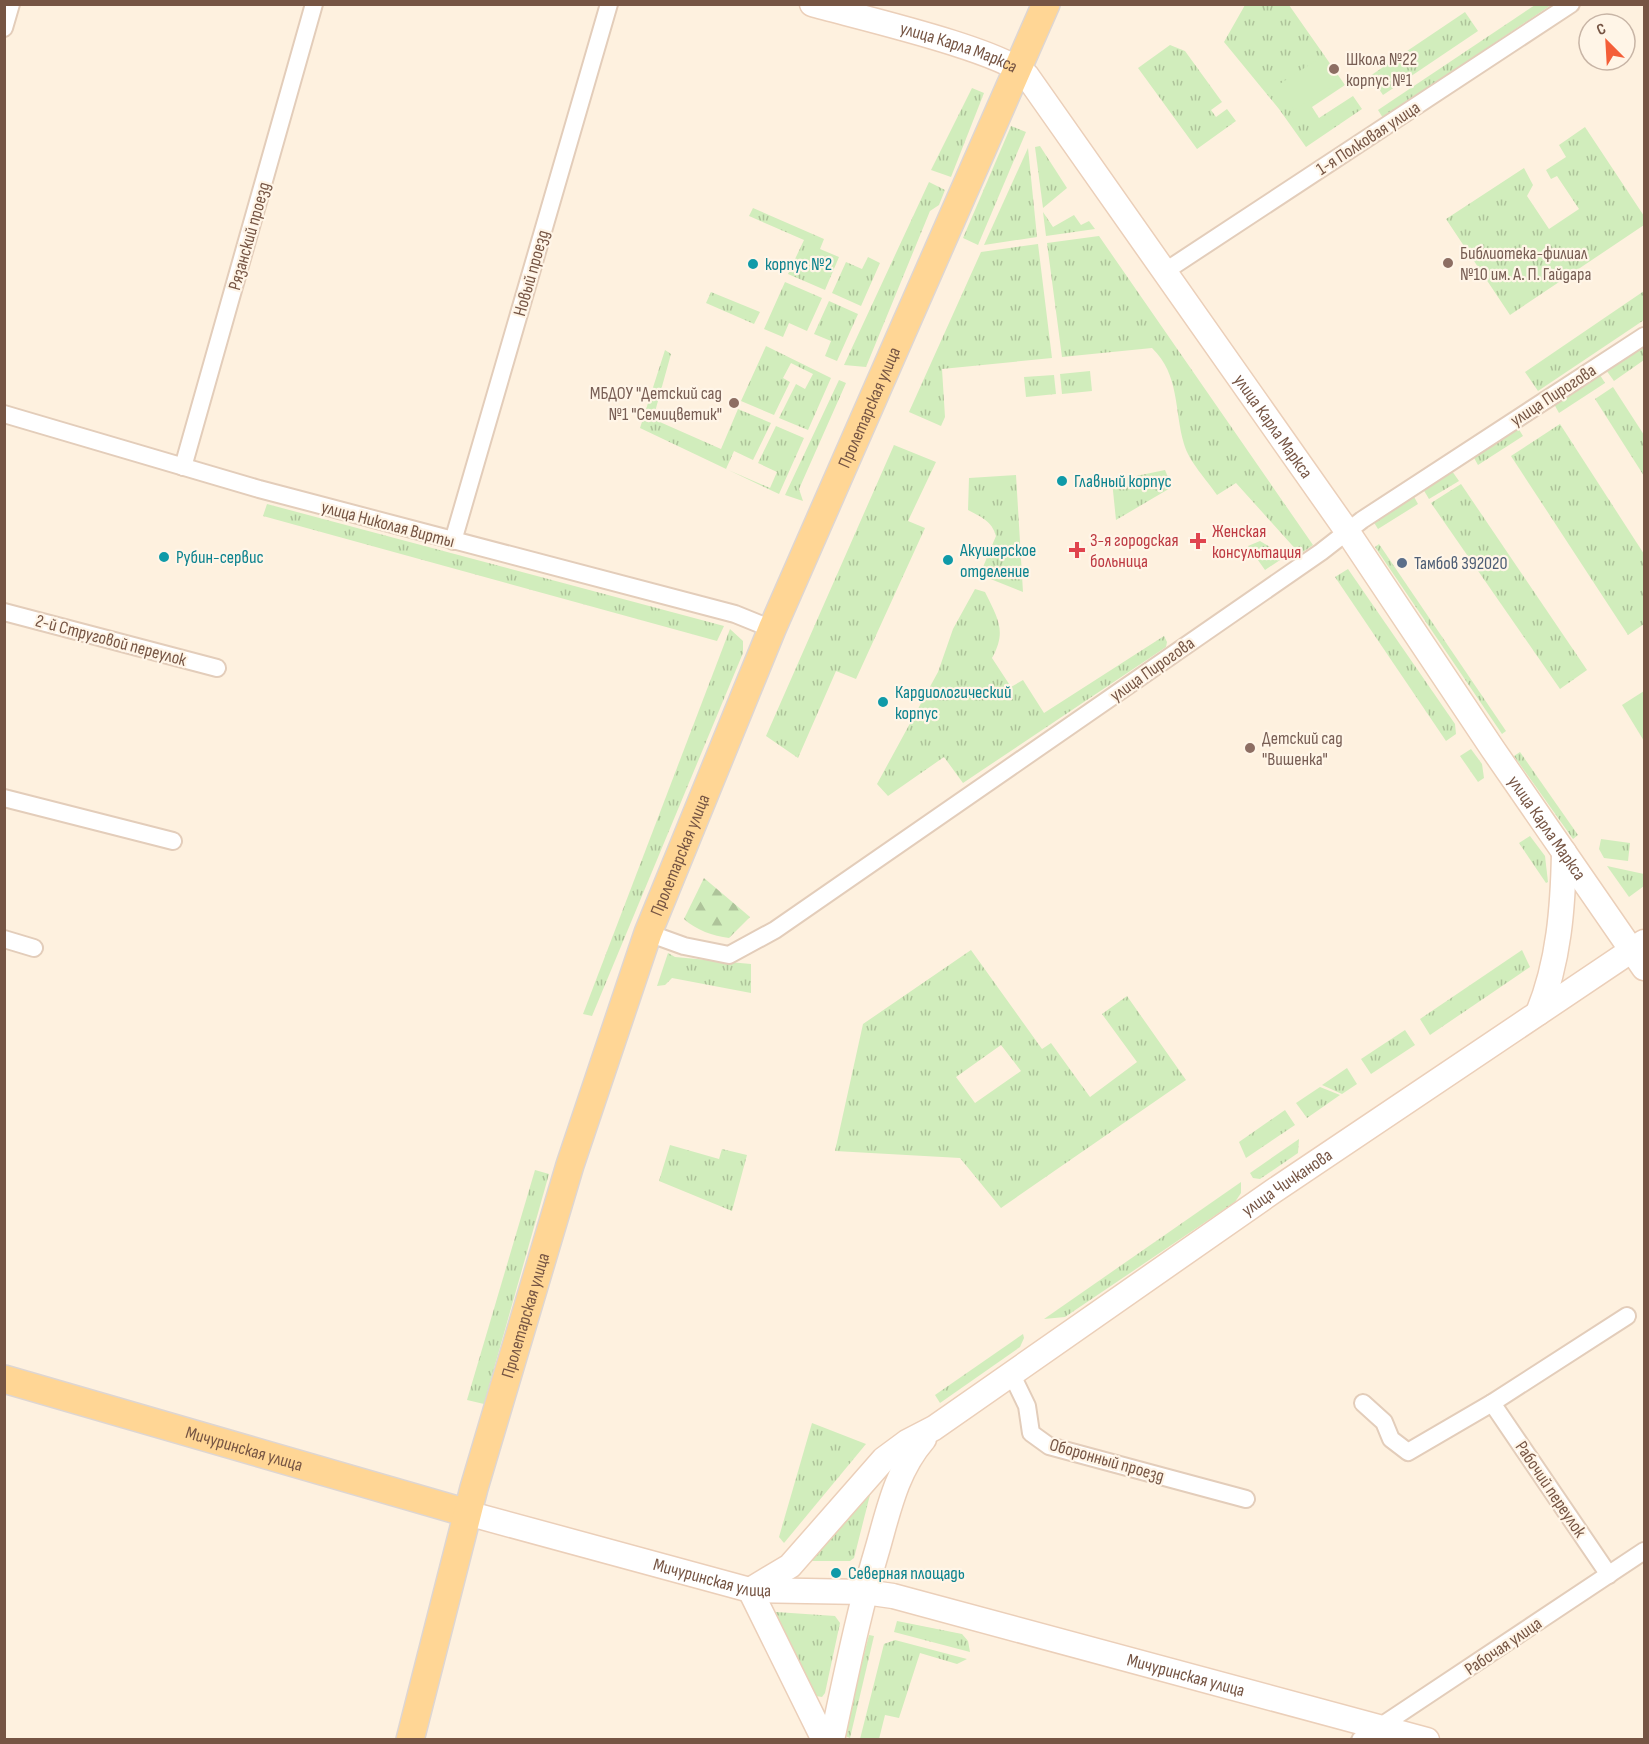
<svg xmlns="http://www.w3.org/2000/svg" width="1649" height="1744" font-family="'Sofia Sans Condensed',sans-serif">
	<style>
		.grass { fill: url(#grass-tufts); fill-rule: evenodd }
		.forest { fill: url(#forest-firs) }
		.garden { fill: #d1edbc }
		.lines { fill: none; stroke-linecap: round; stroke-linejoin: round }
		.street-casing { stroke: #e3cdba; stroke-width: 20 }
		.secondary-casing { stroke: #ebcfb9; stroke-width: 27 }
		.primary-casing { stroke: #ded6d2; stroke-width: 30 }
		.street { stroke: #fff; stroke-width: 16 }
		.secondary { stroke: #fff; stroke-width: 24 }
		.primary { stroke: #ffd695; stroke-width: 27 }
		.education-dot { fill: #8d6e63; stroke: #fff5e7; stroke-width: 2 }
		.culture-dot { fill: #0f9aa8; stroke: #fff5e7; stroke-width: 2 }
		.health-dot { fill: #e0444e; stroke: #fff5e7; stroke-width: 2 }
		.service-dot { fill: #5c6f8a; stroke: #fff5e7; stroke-width: 2 }
		.labels { text-anchor: middle; stroke-width: 4.5; stroke-linejoin: round; paint-order: stroke }
		.street-label { font-size: 18px; fill: #765544; stroke: #fff5e7 }
		.education-label { font-size: 18px; fill: #785e54; stroke: #fff5e7; text-anchor: start }
		.culture-label { font-size: 18px; fill: #0d838f; stroke: #fff5e7; text-anchor: start }
		.health-label { font-size: 18px; fill: #be3a42; stroke: #fff5e7; text-anchor: start }
		.service-label { font-size: 18px; fill: #4e5e75; stroke: #fff5e7; text-anchor: start }
	</style>
	<defs>
		<pattern id="grass-tufts" width="24" height="20" patternUnits="userSpaceOnUse" patternTransform="scale(1.5)"><rect width="24" height="20" fill="#d1edbc"/><path d="M3 7l-1-3M5 7V3M7 7l1-3M15 17l-1-3M17 17v-4M19 17l1-3" fill="none" stroke="#aec39a"/></pattern>
		<pattern id="forest-firs" width="22" height="20" patternUnits="userSpaceOnUse" patternTransform="scale(1.5)"><rect width="22" height="20" fill="#d1edbc"/><path d="M5 1l3.5 6h-7zM16 11l3.5 6h-7z" fill="#aec39a"/></pattern>
	</defs>
	<rect width="100%" height="100%" fill="#fef1df"/>
	<!-- grass -->
	<g class="grass">
		<polygon points="1245,5 1289,5 1345,85 1312,107 1319,118 1353,96 1362,109 1306,147 1279,109 1224,42"/>
		<polygon points="1535,5 1551,5 1383,118 1378,110"/>
		<polygon points="1465,12 1478,31 1383,95 1370,76"/>
		<polygon points="1170,45 1185,51 1222,102 1211,110 1216,117 1227,109 1236,121 1197,149 1138,68"/>
		<polygon points="972,88 984,93 951,177 931,170"/>
		<polygon points="1011,126 1026,132 978,245 963,238"/>
		<polygon points="1585,127 1644,216 1644,225 1510,315 1446,219 1524,168 1533,185 1527,196 1549,229 1579,209 1557,176 1551,179 1546,170 1566,157 1559,145"/>
		<polygon points="1040,146 1067,188 1043,208 1035,147"/>
		<polygon points="1028,148 1037,237 984,245"/>
		<polygon points="929,182 945,190 939,205 930,211 866,367 844,365"/>
		<polygon points="753,208 824,239 820,249 839,257 825,290 788,274 804,240 749,216"/>
		<polygon points="1043,212 1053,227 1074,215 1081,225 1089,221 1095,229 1046,236"/>
		<path d="M1099 236 1313 545 1300 554 1236 483 1217 495C1207 480 1189 462 1184 444 1174 410 1180 375 1152 348L1062 357 1047 243Z"/>
		<polygon points="1038,244 1052,358 942,369 945,417 941,426 909,412 981,252"/>
		<polygon points="868,257 880,263 861,306 832,293 846,262 862,269"/>
		<polygon points="785,282 822,298 807,331 789,323 783,337 764,329"/>
		<polygon points="1644,291 1644,320 1538,391 1525,372"/>
		<polygon points="711,292 760,312 754,324 706,303"/>
		<polygon points="829,301 858,314 837,361 825,356 831,341 814,334"/>
		<polygon points="1644,345 1644,360 1614,381 1606,370"/>
		<polygon points="766,346 831,378 808,430 779,418 796,384 805,389 813,374 791,363 783,378 790,382 774,415 741,401"/>
		<polygon points="665,350 671,354 653,419 721,449 738,409 771,423 753,460 734,451 726,469 770,488 777,472 758,463 776,426 804,438 779,494 640,428"/>
		<polygon points="1090,371 1092,391 1062,394 1060,374"/>
		<polygon points="1054,375 1056,394 1026,397 1024,377"/>
		<polygon points="1600,375 1605,383 1559,413 1554,404"/>
		<polygon points="839,380 846,383 799,489 803,501 785,495"/>
		<polygon points="1613,387 1644,435 1644,476 1595,399"/>
		<polygon points="1560,424 1644,554 1644,624 1628,635 1511,456"/>
		<polygon points="1518,428 1523,436 1478,465 1473,456"/>
		<polygon points="894,445 936,462 908,521 925,528 856,679 836,671 798,758 766,736"/>
		<polygon points="1165,470 1172,487 1116,520 1112,481"/>
		<polygon points="1452,471 1459,481 1429,499 1423,489"/>
		<path d="M1016 475 1023 592 988 578 983 567 996 536C992 521 981 517 968 510L969 478Z"/>
		<polygon points="1461,484 1587,670 1560,689 1431,503"/>
		<polygon points="1413,495 1418,504 1378,529 1373,521"/>
		<polygon points="267,504 724,626 717,641 263,516"/>
		<polygon points="1260,541 1285,556 1286,556 1265,570 1248,546"/>
		<polygon points="1379,544 1506,731 1502,734 1375,547"/>
		<polygon points="1348,569 1455,724 1456,734 1446,741 1335,577"/>
		<path d="M975 589 985 592C998 619 1007 631 992 658L1011 687 1023 680 1044 713 1164 636 1167 642 1166 647 963 783 944 757 888 796 877 784 938 672 953 629Z"/>
		<polygon points="730,629 743,641 743,653 592,1016 583,1014"/>
		<polygon points="1471,749 1482,764 1484,778 1478,782 1460,756"/>
		<polygon points="1520,752 1578,835 1573,839 1514,756"/>
		<polygon points="1530,836 1545,856 1548,882 1546,883 1519,843"/>
		<polygon points="1601,839 1630,843 1628,861 1604,858 1599,849"/>
		<polygon points="1607,866 1644,874 1644,886 1629,897"/>
		<path d="M971 950 1042 1049 1051 1043 1090 1097 1137 1062 1102 1014 1127 996 1186 1080 1001 1208 960 1158 835 1151 863 1024ZM1001 1045 1021 1071 975 1103 956 1077Z"/>
		<polygon points="1522,950 1530,967 1430,1035 1420,1019"/>
		<polygon points="668,953 675,957 751,964 751,993 672,978 665,985 657,986"/>
		<polygon points="1405,1030 1415,1045 1371,1074 1361,1059"/>
		<polygon points="1347,1068 1357,1084 1342,1094 1322,1085"/>
		<polygon points="1320,1087 1340,1095 1307,1118 1296,1103"/>
		<polygon points="1285,1110 1295,1125 1246,1158 1239,1142"/>
		<polygon points="1299,1139 1298,1153 1260,1179 1253,1178 1250,1173"/>
		<polygon points="670,1145 719,1159 722,1149 747,1155 732,1211 659,1181"/>
		<polygon points="535,1170 549,1174 484,1404 467,1400"/>
		<polygon points="1241,1182 1241,1193 1235,1202 1065,1317 1044,1319"/>
		<polygon points="1023,1334 1024,1338 1020,1347 940,1403 935,1395"/>
		<polygon points="812,1423 866,1444 784,1543 779,1537"/>
		<polygon points="871,1491 854,1558 850,1561 808,1561"/>
		<polygon points="776,1612 835,1616 840,1623 825,1693 822,1697 816,1696 775,1616"/>
		<polygon points="897,1621 962,1634 968,1641 970,1652 894,1632"/>
		<polygon points="869,1635 874,1636 850,1738 843,1735"/>
		<polygon points="895,1640 967,1659 957,1664 920,1653 899,1718 885,1715 879,1739 860,1739 884,1644"/>
	</g>
	<!-- forest -->
	<path class="forest" d="M704 878 750 917 729 938C713 936 696 930 684 919Z"/>
	<!-- garden -->
	<g class="garden">
		<polygon points="1323,56 1339,82 1294,110 1278,85"/>
		<polygon points="1644,691 1644,741 1622,705"/>
	</g>
	<g class="lines">
		<!-- street casing -->
		<g class="street-casing">
			<g id="street">
				<polyline points="4,28 11,4"/>
				<polyline points="1164,272 1571,4"/>
				<polyline points="4,414 259,489 735,614 772,629"/>
				<polyline points="183,467 314,4"/>
				<polyline points="453,541 609,4"/>
				<polyline points="4,612 217,668"/>
				<polyline points="4,798 173,841"/>
				<polyline points="648,933 684,946 729,955 775,930 1321,552 1362,520 1644,336"/>
				<polyline points="4,939 34,948"/>
				<polyline points="1011,1373 1027,1406 1031,1433 1049,1446 1246,1499"/>
				<polyline points="1363,1403 1384,1422 1391,1439 1408,1452 1492,1403 1627,1316"/>
				<polyline points="1492,1403 1609,1575"/>
				<polyline points="1360,1740 1644,1551"/>
			</g>
		</g>
		<!-- secondary casing -->
		<g class="secondary-casing">
			<g id="secondary">
				<path id="s1" d="M812 4C854 16 1003 50 1027 76L1347 531 1492 748 1644 968"/>
				<path d="M1538 1013C1559 962 1563 907 1564 852"/>
				<path id="s2" d="M467 1513 750 1590 865 1592 893 1596 1427 1740"/>
				<path id="s3" d="M750 1590 790 1566 884 1459 907 1442 934 1428 1272 1192 1644 942"/>
				<polyline points="750,1590 824,1740"/>
				<path d="M832 1740C846 1675 859 1610 878 1547 889 1508 897 1470 924 1439"/>
			</g>
		</g>
		<!-- primary casing -->
		<g class="primary-casing">
			<g id="primary">
				<path id="s4" d="M4 1379 467 1513"/>
				<path id="s5" d="M410 1740 474 1488 570 1165 648 933 772 629 1046 4"/>
			</g>
		</g>
		<!-- street -->
		<use href="#street" class="street"/>
		<!-- secondary -->
		<use href="#secondary" class="secondary"/>
		<!-- primary -->
		<use href="#primary" class="primary"/>
	</g>
	<!-- markers -->
	<g class="education-dot">
		<circle cx="1334" cy="69" r="6"/>
		<circle cx="1448" cy="263" r="6"/>
		<circle cx="734" cy="403" r="6"/>
		<circle cx="1250" cy="748" r="6"/>
	</g>
	<g class="culture-dot">
		<circle cx="753" cy="264" r="6"/>
		<circle cx="1062" cy="481" r="6"/>
		<circle cx="164" cy="557" r="6"/>
		<circle cx="948" cy="560" r="6"/>
		<circle cx="883" cy="702" r="6"/>
		<circle cx="836" cy="1573" r="6"/>
	</g>
	<g class="health-dot">
		<path d="M1195 532h6v6h6v6h-6v6h-6v-6h-6v-6h6z"/>
		<path d="M1074 541h6v6h6v6h-6v6h-6v-6h-6v-6h6z"/>
	</g>
	<circle class="service-dot" cx="1402" cy="563" r="6"/>
	<g class="labels">
		<!-- street labels -->
		<g class="street-label">
			<text dy="6" stroke="none"><textPath href="#s1" startOffset="153">улица Карла Маркса</textPath></text>
			<text transform="translate(1368 138) rotate(-33)" y="6">1-я Полковая улица</text>
			<text transform="translate(249 236) rotate(-74)" y="6">Рязанский проезд</text>
			<text transform="translate(531 273) rotate(-74)" y="6">Новый проезд</text>
			<text transform="translate(1553 395) rotate(-33)" y="6">улица Пирогова</text>
			<text dy="6" stroke="none"><textPath href="#s5" startOffset="1412">Пролетарская улица</textPath></text>
			<text dy="6" stroke="none"><textPath href="#s1" startOffset="656">улица Карла Маркса</textPath></text>
			<text transform="translate(388 524) rotate(15)" y="6">улица Николая Вирты</text>
			<text transform="translate(111 640) rotate(15)" y="6">2-й Струговой переулок</text>
			<text transform="translate(1152 669) rotate(-35)" y="6">улица Пирогова</text>
			<text dy="6" stroke="none"><textPath href="#s1" startOffset="1142">улица Карла Маркса</textPath></text>
			<text dy="6" stroke="none"><textPath href="#s5" startOffset="926">Пролетарская улица</textPath></text>
			<text dy="6" stroke="none"><textPath href="#s3" startOffset="678">улица Чичканова</textPath></text>
			<text dy="6" stroke="none"><textPath href="#s5" startOffset="440">Пролетарская улица</textPath></text>
			<text dy="6" stroke="none"><textPath href="#s4" startOffset="250">Мичуринская улица</textPath></text>
			<text transform="translate(1107 1460) rotate(16)" y="6">Оборонный проезд</text>
			<text transform="translate(1551 1489) rotate(56)" y="6">Рабочий переулок</text>
			<text dy="6" stroke="none"><textPath href="#s2" startOffset="254">Мичуринская улица</textPath></text>
			<text transform="translate(1503 1646) rotate(-34)" y="6">Рабочая улица</text>
			<text dy="6" stroke="none"><textPath href="#s2" startOffset="740">Мичуринская улица</textPath></text>
		</g>
		<!-- education labels -->
		<g class="education-label">
			<text x="1346" y="65">Школа №22<tspan x="1346" dy="21">корпус №1</tspan></text>
			<text x="1460" y="259">Библиотека-филиал<tspan x="1460" dy="21">№10 им. А. П. Гайдара</tspan></text>
			<text x="722" y="399" text-anchor="end">МБДОУ "Детский сад<tspan x="722" dy="21">№1 "Семицветик"</tspan></text>
			<text x="1262" y="744">Детский сад<tspan x="1262" dy="21">"Вишенка"</tspan></text>
		</g>
		<!-- culture labels -->
		<g class="culture-label">
			<text x="765" y="270">корпус №2</text>
			<text x="1074" y="487">Главный корпус</text>
			<text x="960" y="556">Акушерское<tspan x="960" dy="21">отделение</tspan></text>
			<text x="176" y="563">Рубин-сервис</text>
			<text x="895" y="698">Кардиологический<tspan x="895" dy="21">корпус</tspan></text>
			<text x="848" y="1579">Северная площадь</text>
		</g>
		<!-- health labels -->
		<g class="health-label">
			<text x="1212" y="537">Женская<tspan x="1212" dy="21">консультация</tspan></text>
			<text x="1090" y="546">3-я городская<tspan x="1090" dy="21">больница</tspan></text>
		</g>
		<!-- service labels -->
		<g class="service-label">
			<text x="1414" y="569">Тамбов 392020</text>
		</g>
	</g>
	<!-- border -->
	<rect width="1649" height="1744" fill="none" stroke="#765544" stroke-width="12"/>
	<!-- north arrow -->
	<g transform="translate(1607 42) rotate(336)"><circle r="28" fill="#fff5e7" stroke="#c8b5a6" stroke-width="1.5"/>
	<path d="M0-4.5L10 22L0 15L-10 22Z" fill="#f45e38"/>
	<text y="-9" font-size="16" font-weight="bold" text-anchor="middle" fill="#765544">С</text>
	</g>
</svg>
